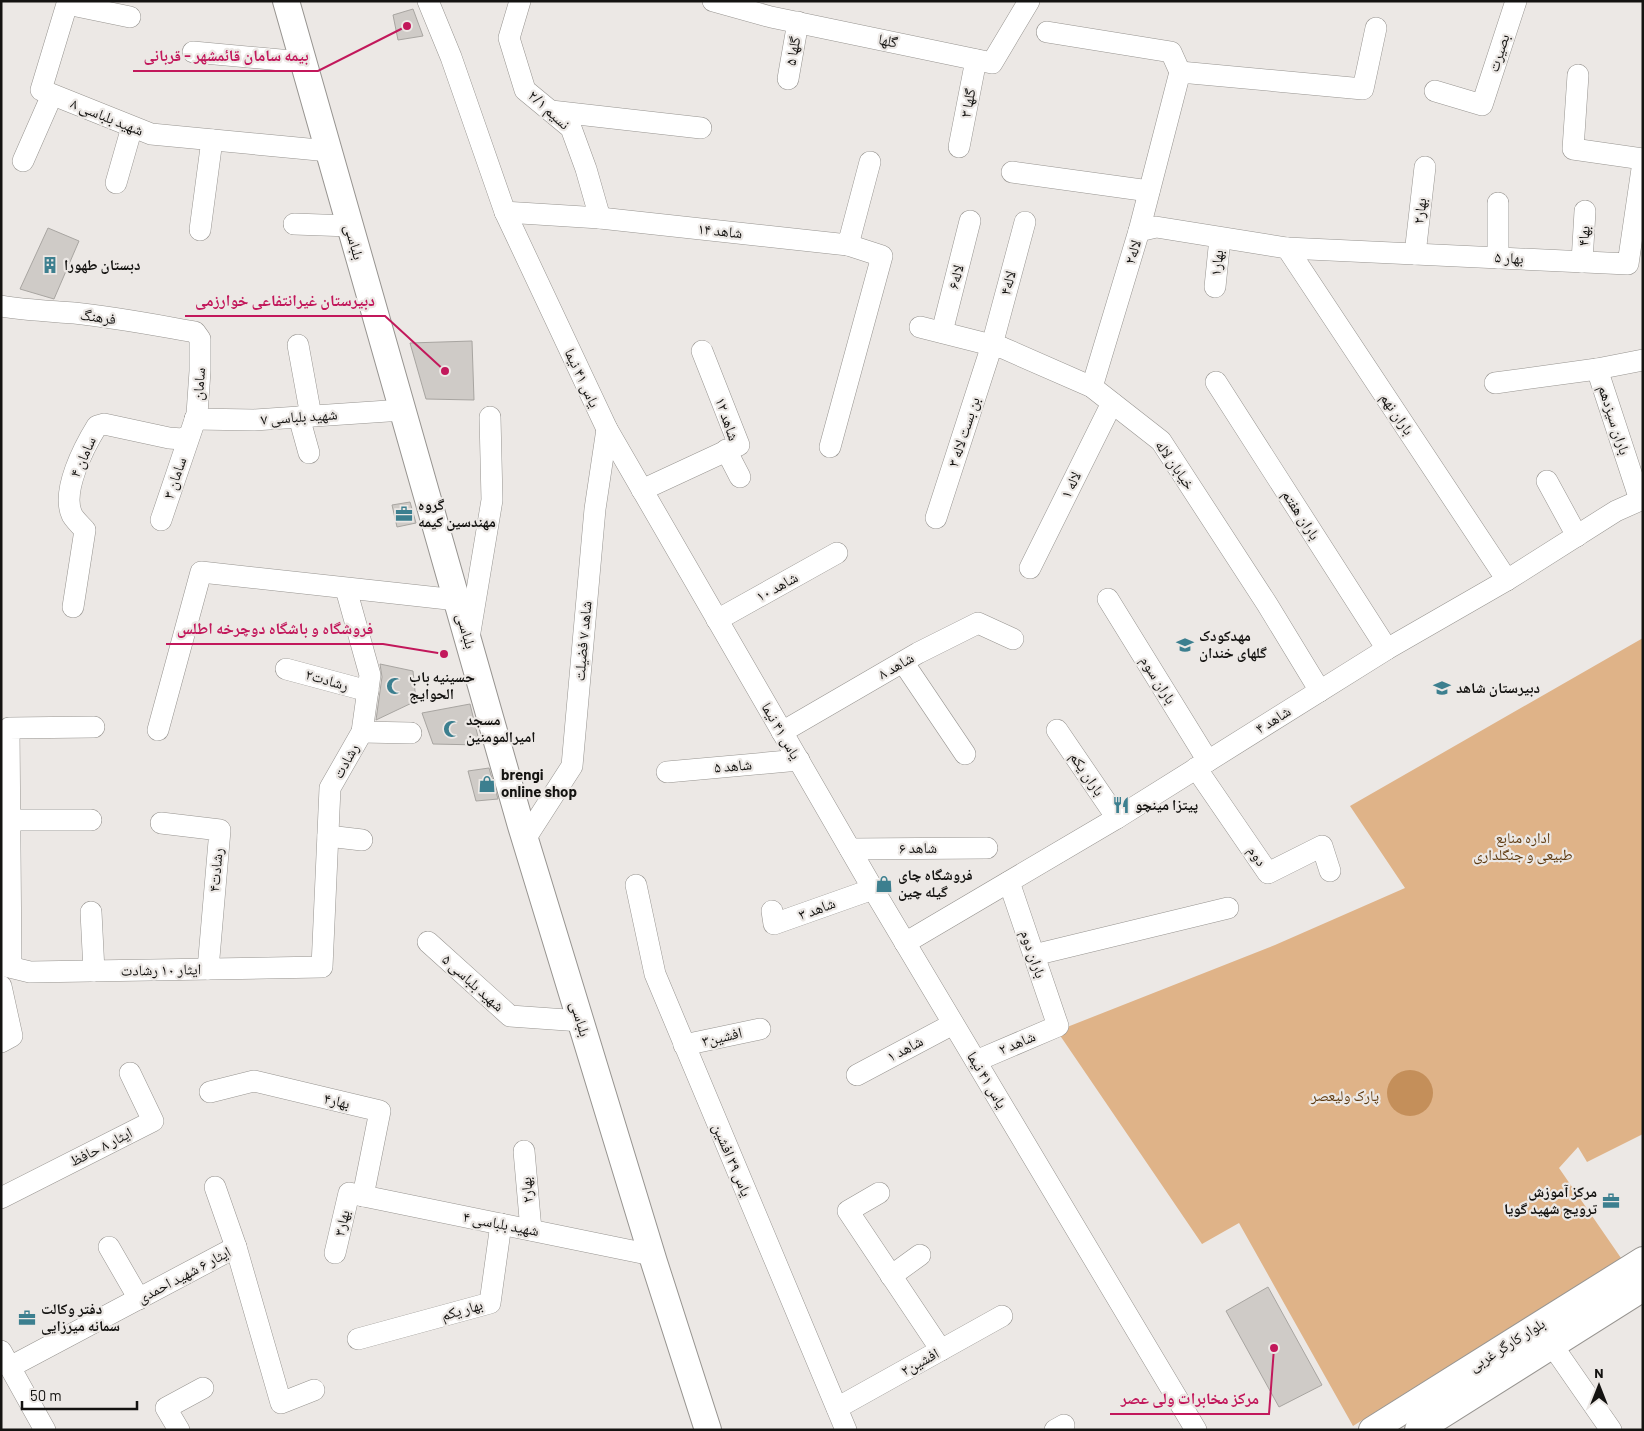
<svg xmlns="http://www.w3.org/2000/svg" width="1644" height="1431" font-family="Barlow,'Noto Naskh Arabic',sans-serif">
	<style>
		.green { fill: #dfb388 }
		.water { fill: #c48f5a }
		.building { fill: #cfcbc7; stroke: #a8a5a1 }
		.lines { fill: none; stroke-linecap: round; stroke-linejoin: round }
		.minor-casing { stroke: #979490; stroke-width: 22 }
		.major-casing { stroke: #979490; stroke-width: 28 }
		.minor { stroke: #fff; stroke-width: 21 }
		.major { stroke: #fff; stroke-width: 26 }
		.labels { text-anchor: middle; stroke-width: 4.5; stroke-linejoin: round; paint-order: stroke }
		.street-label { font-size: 15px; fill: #141311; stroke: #ece8e5 }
		.poi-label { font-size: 15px; font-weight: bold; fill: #141311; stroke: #ece8e5; text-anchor: start }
		.park-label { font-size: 15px; fill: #5e3a10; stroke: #ece8e5 }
		.leader { fill: none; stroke: #c2185b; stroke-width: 2 }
		.callout-dot { fill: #c2185b; stroke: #ece8e5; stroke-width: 2 }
		.callout-label { font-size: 16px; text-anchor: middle; font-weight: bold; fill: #c2185b; stroke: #ece8e5; stroke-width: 4.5; stroke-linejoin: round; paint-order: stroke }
	</style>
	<rect width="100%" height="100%" fill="#ece8e5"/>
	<!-- green -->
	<polygon class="green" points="1643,638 1643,1134 1587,1162 1578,1147 1559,1168 1621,1258 1353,1426 1239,1223 1202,1244 1057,1031 1275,945 1405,888 1350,806"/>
	<!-- water -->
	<circle class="water" cx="1410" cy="1093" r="23"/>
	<!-- building -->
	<g class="building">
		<polygon points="413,9 423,36 398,40 393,15"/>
		<polygon points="48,228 79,241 54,299 20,289"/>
		<polygon points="472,341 474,400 426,399 410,343"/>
		<polygon points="410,502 416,523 397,527 392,505"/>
		<polygon points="380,664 413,671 416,701 376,720 382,677"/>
		<polygon points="470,704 480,745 433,744 422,713"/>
		<polygon points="489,768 498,799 476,801 468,771"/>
		<polygon points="1268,1287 1322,1385 1279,1407 1226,1311"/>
	</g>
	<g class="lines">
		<!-- minor casing -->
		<g class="minor-casing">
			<g id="minor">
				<polyline points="428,1 451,57 505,212 607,429 873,889 1196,1430"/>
				<polyline points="520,1 509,38 525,90 571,128 586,169 600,218"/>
				<polyline points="713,1 771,17 992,63 1029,1"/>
				<polyline points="130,17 67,4 41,90 151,134 329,151"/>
				<polyline points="1047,32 1171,52 1180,72"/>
				<polyline points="193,52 303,62"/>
				<polyline points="1578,75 1573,149 1643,159"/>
				<polyline points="788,79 798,22"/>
				<polyline points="1435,91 1482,105 1516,1"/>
				<polyline points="551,111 701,128"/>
				<polyline points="959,147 976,60"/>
				<polyline points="23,161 52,95"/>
				<polyline points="1012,172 1149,191"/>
				<polyline points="116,183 132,127"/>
				<polyline points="1498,203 1498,258"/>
				<polyline points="505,212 600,218 848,245 870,162"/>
				<polyline points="294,224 350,226"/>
				<polyline points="200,230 212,140"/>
				<polyline points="1139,231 1180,72 1363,89 1376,28"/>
				<polyline points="1287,248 1507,580"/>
				<polyline points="1415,254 1425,167"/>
				<polyline points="1582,262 1585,211"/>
				<polyline points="1215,287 1220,238"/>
				<path d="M1 306C25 310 49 311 74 313 114 317 155 325 195 332L200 339V371L197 414 161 520"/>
				<polyline points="920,327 1003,348 1092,387 1161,441 1267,604 1320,691"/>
				<polyline points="942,332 970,221"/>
				<polyline points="298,345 311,416"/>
				<polyline points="1597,369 1640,500"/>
				<polyline points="1216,382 1387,649"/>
				<polyline points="1495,383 1597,369 1643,360"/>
				<polyline points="1092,387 1139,231 1156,227 1287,248 1628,264 1643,162"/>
				<polyline points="299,417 309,453"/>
				<polyline points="195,419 254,420 403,410"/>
				<polyline points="830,447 882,256 848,245"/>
				<polyline points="726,450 740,477"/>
				<polyline points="1547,481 1577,536"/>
				<polyline points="642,490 739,445 702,351"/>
				<polyline points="936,518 992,345 1025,222"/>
				<polyline points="1030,568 1112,403"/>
				<polyline points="1108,599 1208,761"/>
				<path d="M73 607 85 530C81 526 75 520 72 515 61 491 84 447 97 426L104 424 169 438 182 439 189 436"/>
				<polyline points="717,620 837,553"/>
				<polyline points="469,638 492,500 490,417"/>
				<polyline points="903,662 965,754"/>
				<polyline points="286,669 368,691"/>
				<polyline points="158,730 201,572 457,600"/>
				<polyline points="1057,730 1117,818"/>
				<polyline points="362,732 411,733"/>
				<polyline points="782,732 918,653 978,623 1013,639"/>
				<polyline points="1196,768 1268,873 1322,846 1330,871"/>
				<polyline points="667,772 799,760"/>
				<polyline points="9,820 91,820"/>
				<polyline points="161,823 220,830 208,969"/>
				<polyline points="328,836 362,840"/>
				<polyline points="525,839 572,766 595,509 607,429"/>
				<polyline points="850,849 987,848"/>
				<polyline points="636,885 655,974 846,1430"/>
				<polyline points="772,911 774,924 873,889"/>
				<polyline points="91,912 94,971"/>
				<polyline points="428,942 510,1016 581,1021"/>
				<polyline points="905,943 1117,818 1387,649 1507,580 1616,511 1643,499"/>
				<polyline points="1034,955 1228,908"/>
				<polyline points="1,965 30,972 322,967 330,788 362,732 370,675 346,589"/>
				<polyline points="11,967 9,728 94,727"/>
				<polyline points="1,986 12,1036 1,1042"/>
				<polyline points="684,1045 760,1029"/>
				<polyline points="976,1061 1058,1026 1009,882"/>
				<polyline points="857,1075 953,1024"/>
				<polyline points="210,1092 254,1081 380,1111 363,1196"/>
				<polyline points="524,1151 531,1230"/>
				<polyline points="215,1187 236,1247"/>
				<polyline points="879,1193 848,1211 941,1350"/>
				<polyline points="1,1198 153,1121 130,1073"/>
				<polyline points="109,1247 139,1299"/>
				<polyline points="335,1253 349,1193 652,1255"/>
				<polyline points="891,1276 920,1255"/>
				<polyline points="358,1339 490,1303 501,1224"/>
				<polyline points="1552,1345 1611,1430"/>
				<polyline points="1,1351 45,1430"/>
				<polyline points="10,1367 236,1247 281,1403 314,1390"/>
				<polyline points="837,1408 1002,1316"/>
				<polyline points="179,1430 166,1408 203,1388"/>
				<polyline points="1055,1430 1064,1425"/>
			</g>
		</g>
		<!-- major casing -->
		<g class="major-casing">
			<g id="major">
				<polyline points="286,1 521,826 654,1262 708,1430"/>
				<polyline points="1372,1430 1643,1260"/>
				<polyline points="1418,1430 1643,1288"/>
			</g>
		</g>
		<!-- minor -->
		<use href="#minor" class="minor"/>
		<!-- major -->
		<use href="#major" class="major"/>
	</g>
	<!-- icons -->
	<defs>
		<g id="building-bare" transform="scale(1.35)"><path d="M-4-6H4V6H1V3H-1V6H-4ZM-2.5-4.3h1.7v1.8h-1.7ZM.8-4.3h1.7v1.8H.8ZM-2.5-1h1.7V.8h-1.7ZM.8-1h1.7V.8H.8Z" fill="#3c7f8f" stroke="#ece8e5" stroke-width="2.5" paint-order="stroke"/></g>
		<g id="office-bare" transform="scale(1.35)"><path d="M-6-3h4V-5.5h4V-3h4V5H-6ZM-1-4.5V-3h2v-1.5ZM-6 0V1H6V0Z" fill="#3c7f8f" stroke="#ece8e5" stroke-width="2.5" paint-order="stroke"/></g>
		<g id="school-bare" transform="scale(1.35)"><path d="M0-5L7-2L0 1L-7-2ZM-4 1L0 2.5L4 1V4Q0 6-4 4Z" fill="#3c7f8f" stroke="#ece8e5" stroke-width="2.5" paint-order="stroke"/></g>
		<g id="mosque-bare" transform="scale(1.35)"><path d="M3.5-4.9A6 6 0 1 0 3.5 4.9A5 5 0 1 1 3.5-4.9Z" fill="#3c7f8f" stroke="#ece8e5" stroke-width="2.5" paint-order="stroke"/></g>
		<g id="shop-bare" transform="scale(1.35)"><path d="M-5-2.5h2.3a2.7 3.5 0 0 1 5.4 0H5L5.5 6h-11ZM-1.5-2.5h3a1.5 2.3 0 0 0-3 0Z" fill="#3c7f8f" stroke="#ece8e5" stroke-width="2.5" paint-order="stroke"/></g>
		<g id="restaurant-bare" transform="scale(1.35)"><path d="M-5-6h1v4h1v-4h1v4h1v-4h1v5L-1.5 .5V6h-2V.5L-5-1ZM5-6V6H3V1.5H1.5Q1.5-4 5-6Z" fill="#3c7f8f" stroke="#ece8e5" stroke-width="2.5" paint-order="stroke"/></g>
	</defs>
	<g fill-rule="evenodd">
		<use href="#building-bare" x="50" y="265"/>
		<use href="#office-bare" x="404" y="514"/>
		<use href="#school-bare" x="1185" y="645"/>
		<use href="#mosque-bare" x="395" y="686"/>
		<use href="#school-bare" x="1442" y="688"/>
		<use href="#mosque-bare" x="452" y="729"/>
		<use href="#shop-bare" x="487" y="784"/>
		<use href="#restaurant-bare" x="1121" y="805"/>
		<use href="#shop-bare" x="884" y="884"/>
		<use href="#office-bare" x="1611" y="1201"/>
		<use href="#office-bare" x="27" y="1318"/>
	</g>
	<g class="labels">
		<!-- street labels -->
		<g class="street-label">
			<text transform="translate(888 41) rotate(12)" y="5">گلها</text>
			<text transform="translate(793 51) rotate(-80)" y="5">گلها ۵</text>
			<text transform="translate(1499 53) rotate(-72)" y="5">بصیرت</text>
			<text transform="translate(968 103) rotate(-79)" y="5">گلها ۳</text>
			<text transform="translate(549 110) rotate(42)" y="5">نسیم ۲/۱</text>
			<text transform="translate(107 117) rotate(22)" y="5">شهید بلباسی ۸</text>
			<text transform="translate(1420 211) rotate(-83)" y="5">بهار۲</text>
			<text transform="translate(720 231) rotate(6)" y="5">شاهد ۱۴</text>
			<text transform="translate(1584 236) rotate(-86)" y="5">بها۴</text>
			<text transform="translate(354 242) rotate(74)" y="5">بلباسی</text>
			<text transform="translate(1133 252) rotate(-73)" y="5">لاله۲</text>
			<text transform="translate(1509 258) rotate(3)" y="5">بهار ۵</text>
			<text transform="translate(1217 263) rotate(-84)" y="5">بهار۱</text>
			<text transform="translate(956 277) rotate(-76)" y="5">لاله۶</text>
			<text transform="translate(1008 283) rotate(-75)" y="5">لاله۴</text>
			<text transform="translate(98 317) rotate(8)" y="5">فرهنگ</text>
			<text transform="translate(582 378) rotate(65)" y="5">یاس ۴۱ نیما</text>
			<text transform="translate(199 384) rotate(-86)" y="5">سامان</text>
			<text transform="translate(1397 414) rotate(56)" y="5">باران نهم</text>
			<text transform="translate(299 417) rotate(-4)" y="5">شهید بلباسی ۷</text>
			<text transform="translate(727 419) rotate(71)" y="5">شاهد ۱۲</text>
			<text transform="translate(1614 420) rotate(72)" y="5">باران سیزدهم</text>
			<text transform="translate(964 432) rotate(-72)" y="5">بن بست لاله ۳</text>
			<text transform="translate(83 457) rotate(-66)" y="5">سامان ۴</text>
			<text transform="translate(1175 465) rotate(55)" y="5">خیابان لاله</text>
			<text transform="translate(175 478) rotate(-71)" y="5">سامان ۳</text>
			<text transform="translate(1071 485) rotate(-64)" y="5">لاله ۱</text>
			<text transform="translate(1301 515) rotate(57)" y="5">باران هفتم</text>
			<text transform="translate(777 587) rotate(-29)" y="5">شاهد ۱۰</text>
			<text transform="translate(466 631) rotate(74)" y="5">بلباسی</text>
			<text transform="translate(583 641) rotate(-85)" y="5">شاهد ۷ فضیلت</text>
			<text transform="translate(896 666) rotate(-30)" y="5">شاهد ۸</text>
			<text transform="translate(327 680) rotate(16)" y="5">رشادت۲</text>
			<text transform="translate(1158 680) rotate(58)" y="5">باران سوم</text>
			<text transform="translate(1273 720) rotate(-32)" y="5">شاهد ۴</text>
			<text transform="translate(781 731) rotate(60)" y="5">یاس ۴۱ نیما</text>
			<text transform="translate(346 761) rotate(-61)" y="5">رشادت</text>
			<text transform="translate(733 766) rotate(-5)" y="5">شاهد ۵</text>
			<text transform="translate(1087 774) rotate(56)" y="5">باران یکم</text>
			<text x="918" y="853">شاهد ۶</text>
			<text transform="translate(1257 856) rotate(56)" y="5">دوم</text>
			<text transform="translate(216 870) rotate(-85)" y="5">رشادت۴</text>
			<text transform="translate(817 909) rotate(-20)" y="5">شاهد ۳</text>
			<text transform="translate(1033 954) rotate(71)" y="5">باران دوم</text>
			<text transform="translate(161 970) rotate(-1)" y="5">ایثار ۱۰ رشادت</text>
			<text transform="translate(473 983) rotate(42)" y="5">شهید بلباسی ۵</text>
			<text transform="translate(580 1019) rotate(73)" y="5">بلباسی</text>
			<text transform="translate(722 1037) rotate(-13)" y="5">افشین۳</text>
			<text transform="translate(1017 1043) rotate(-23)" y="5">شاهد ۲</text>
			<text transform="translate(905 1049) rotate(-28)" y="5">شاهد ۱</text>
			<text transform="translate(987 1080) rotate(59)" y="5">یاس ۴۱ نیما</text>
			<text transform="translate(337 1101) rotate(13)" y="5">بهار۴</text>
			<text transform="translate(101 1147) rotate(-27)" y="5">ایثار ۸ حافظ</text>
			<text transform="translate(732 1160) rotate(67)" y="5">یاس ۳۹ افشین</text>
			<text transform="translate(527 1190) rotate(-95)" y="5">بهار۲</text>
			<text transform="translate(342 1223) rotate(-77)" y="5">بهار۳</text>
			<text transform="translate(501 1224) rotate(11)" y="5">شهید بلباسی ۴</text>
			<text transform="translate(184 1275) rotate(-28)" y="5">ایثار ۶ شهید احمدی</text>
			<text transform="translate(462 1310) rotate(-16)" y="5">بهار یکم</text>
			<text transform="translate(1507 1345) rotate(-32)" y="5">بلوار کارگر غربی</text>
			<text transform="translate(920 1362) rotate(-29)" y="5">افشین۲</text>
		</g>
		<!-- poi labels -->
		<g class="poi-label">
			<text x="64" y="270">دبستان طهورا</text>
			<text x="418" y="510">گروه<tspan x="418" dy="17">مهندسین کیمه</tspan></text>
			<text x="1199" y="641">مهدکودک<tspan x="1199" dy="17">گلهای خندان</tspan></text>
			<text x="409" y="682">حسینیه باب<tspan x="409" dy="17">الحوایج</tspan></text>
			<text x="1456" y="693">دبیرستان شاهد</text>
			<text x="466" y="725">مسجد<tspan x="466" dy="17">امیرالمومنین</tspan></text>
			<text x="501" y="780">brengi<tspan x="501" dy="17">online shop</tspan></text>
			<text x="1135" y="810">پیتزا مینچو</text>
			<text x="898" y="880">فروشگاه چای<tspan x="898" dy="17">گیله‌ چین</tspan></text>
			<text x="1597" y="1197" text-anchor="end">مرکز آموزش<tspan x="1597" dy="17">ترویج شهید گویا</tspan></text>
			<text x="41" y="1314">دفتر وکالت<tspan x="41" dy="17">سمانه میرزایی</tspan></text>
		</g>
		<!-- park labels -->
		<g class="park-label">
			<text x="1523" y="843">اداره منابع<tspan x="1523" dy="17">طبیعی و جنگلداری</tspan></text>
			<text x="1345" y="1101">پارک ولیعصر</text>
		</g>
	</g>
	<!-- callouts -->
	<path class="leader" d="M407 26L318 71H133M445 371L385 316H185M444 654L383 644H166M1274 1348L1269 1414H1110"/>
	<g class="callout-dot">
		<circle cx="407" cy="26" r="5"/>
		<circle cx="445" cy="371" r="5"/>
		<circle cx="444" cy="654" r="5"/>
		<circle cx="1274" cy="1348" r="5"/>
	</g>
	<g class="callout-label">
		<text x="226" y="61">بیمه سامان قائمشهر - قربانی</text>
		<text x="285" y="306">دبیرستان غیرانتفاعی خوارزمی</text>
		<text x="275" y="634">فروشگاه و باشگاه دوچرخه اطلس</text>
		<text x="1190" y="1404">مرکز مخابرات ولی عصر</text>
	</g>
	<!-- border -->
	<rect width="1644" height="1431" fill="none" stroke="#141311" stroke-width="5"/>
	<!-- north arrow -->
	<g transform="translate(1599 1386)" stroke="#ece8e5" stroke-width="4" paint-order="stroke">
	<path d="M0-4L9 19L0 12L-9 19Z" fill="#141311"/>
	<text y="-8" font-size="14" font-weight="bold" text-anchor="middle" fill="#141311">N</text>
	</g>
	<!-- scale -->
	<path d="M22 1401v8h115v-8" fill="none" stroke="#141311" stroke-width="2.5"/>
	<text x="30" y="1401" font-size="15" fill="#141311" stroke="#ece8e5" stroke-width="4" paint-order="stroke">50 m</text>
</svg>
